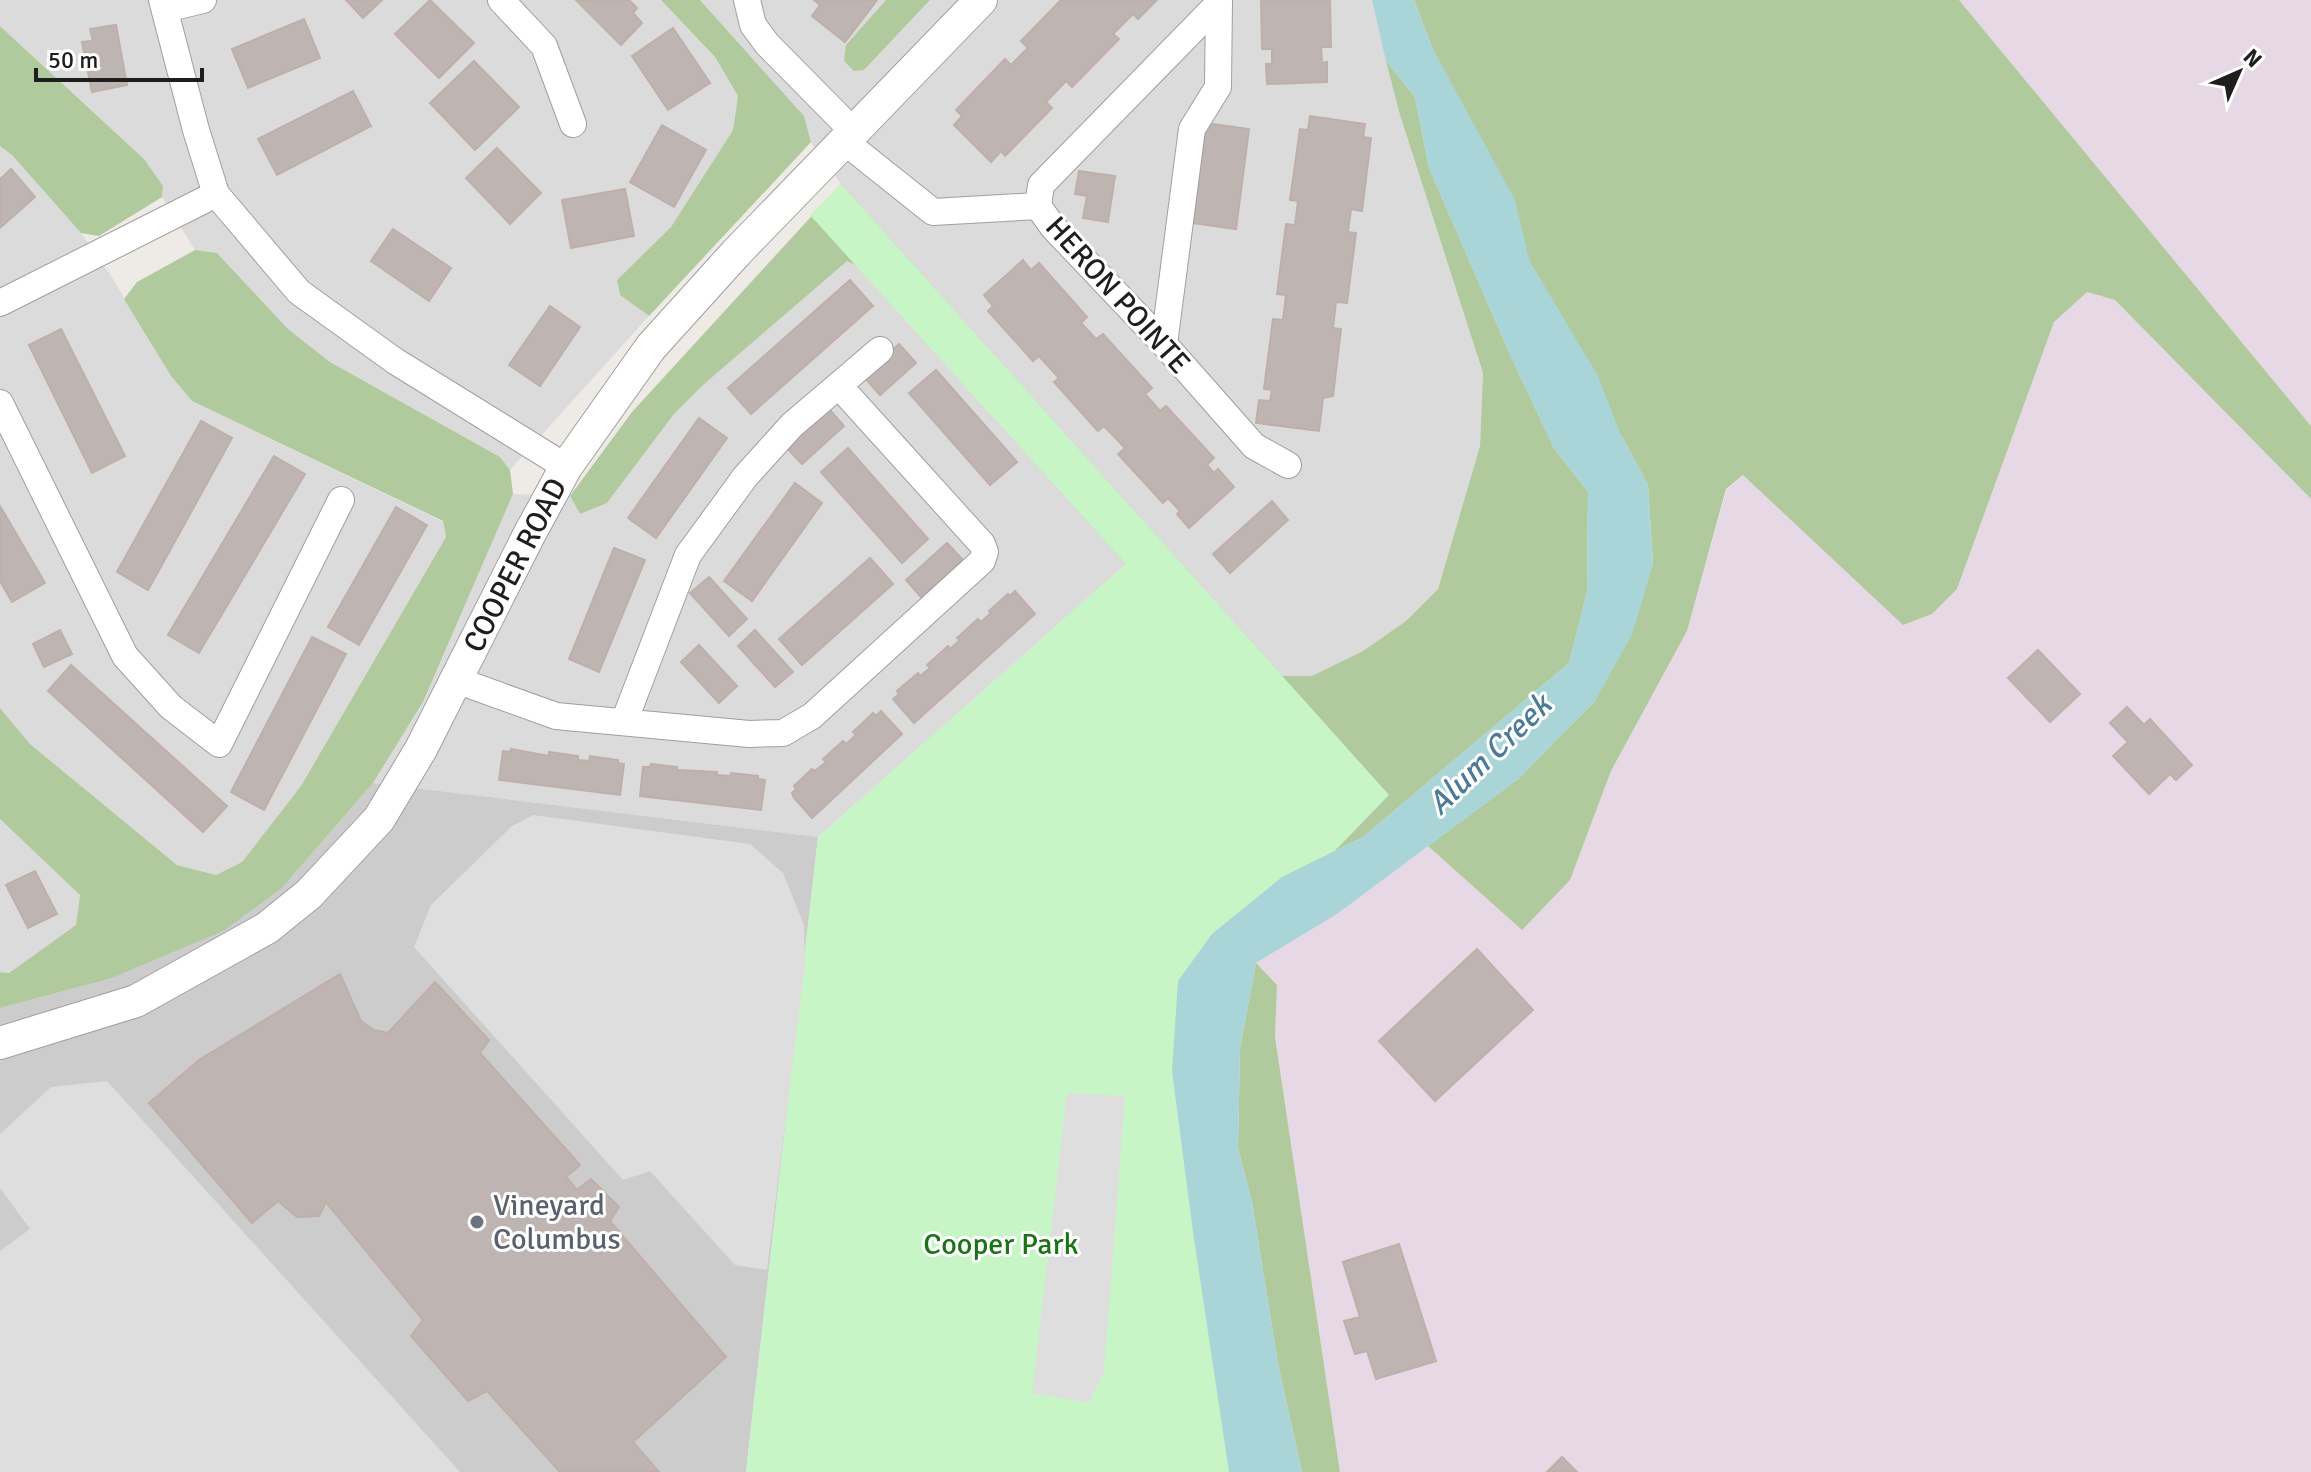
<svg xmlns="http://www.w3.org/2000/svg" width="2311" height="1472" font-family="Signika,sans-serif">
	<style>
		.residential { fill: #dcdbdb }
		.industrial { fill: #e7d8e6 }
		.religious { fill: #ccc }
		.forest { fill: #b0ca9d }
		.park { fill: #c8f5c6 }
		.parking { fill: #dedede }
		.water { fill: #a9d4d8 }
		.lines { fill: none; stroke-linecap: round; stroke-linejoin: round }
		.river { stroke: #a9d4d8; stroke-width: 40 }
		.building { fill: #beb5b2; stroke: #bfafa9; stroke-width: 2 }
		.minor-casing { stroke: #9f9f9f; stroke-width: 28 }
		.tertiary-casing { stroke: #9f9f9f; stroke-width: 34 }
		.minor { stroke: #fff; stroke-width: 26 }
		.tertiary { stroke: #fff; stroke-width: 32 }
		.worship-dot { fill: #6b7280; stroke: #fff; stroke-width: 3 }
		.labels { text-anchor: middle; stroke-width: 6; stroke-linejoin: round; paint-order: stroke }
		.street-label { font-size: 30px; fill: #1e1e1e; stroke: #fff }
		.worship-label { font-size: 30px; fill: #5b616d; stroke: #fff; text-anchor: start }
		.park-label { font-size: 30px; fill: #197415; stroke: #fff }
		.water-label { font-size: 32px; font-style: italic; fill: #4c7b97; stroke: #fff }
	</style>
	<rect width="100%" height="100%" fill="#eeeae5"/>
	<!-- residential -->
	<g class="residential">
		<polygon points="0,0 661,0 715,57 738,96 733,130 671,227 617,280 620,295 649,316 510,470 500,457 330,362 288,329 217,253 195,250 162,197 163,186 144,159 0,26"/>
		<polygon points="700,0 886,0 846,45 864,70 930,0 1372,0 1400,115 1483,373 1480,446 1438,589 1406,621 1363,651 1312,677 1282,676 841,184 811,142 804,116"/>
		<polygon points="0,146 12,155 81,233 113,279 171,376 192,401 443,522 446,537 301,786 242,862 216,875 177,865 30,744 0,708"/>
		<polygon points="847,260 857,266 1126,564 818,837 373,783 423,702 513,494 570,496 580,514 607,503 674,414 703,385"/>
		<polygon points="0,819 80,894 76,925 9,973 0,972"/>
	</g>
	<!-- industrial -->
	<g class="industrial">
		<polygon points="1959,0 2311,0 2311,426"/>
		<polygon points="2086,292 2115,300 2311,499 2311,1472 1340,1472 1275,1037 1277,985 1256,963 1337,914 1428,846 1522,929 1570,880 1611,771 1687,631 1727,489 1744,475 1903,625 1932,614 1957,589 2054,322"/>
	</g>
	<!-- religious -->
	<polygon class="religious" points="373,783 818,837 746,1472 0,1472 0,1008 109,979 282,888"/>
	<!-- forest -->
	<g class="forest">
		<polygon points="661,0 700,0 804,116 811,142 649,316 620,295 617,280 671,227 733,130 738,96 715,57"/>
		<polygon points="886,0 930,0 864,70 854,71 844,61 846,45"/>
		<polygon points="1414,0 1959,0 2311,426 2311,499 2115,300 2087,292 2054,322 1957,589 1932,614 1903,625 1743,475 1726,489 1687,631 1611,771 1570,880 1522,930 1428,846 1518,779 1595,701 1653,564 1648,485 1618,429 1514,316 1532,272 1432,47"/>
		<polygon points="0,26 144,159 163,186 162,197 99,236 81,233 12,155 0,146"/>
		<polygon points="1386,61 1415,97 1429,168 1512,359 1554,448 1588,492 1587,592 1569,663 1363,837 1282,877 1126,564 857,266 847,261 703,385 674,414 607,503 580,514 570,496 632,412 841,184 1282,676 1312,676 1363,651 1406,621 1438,589 1480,446 1483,373 1400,115"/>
		<polygon points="195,250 217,253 288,329 330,362 500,457 510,470 513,494 423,702 373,783 282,888 223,931 109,979 0,1008 0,972 9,973 76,925 80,895 0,819 0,708 30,744 177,865 216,875 242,862 301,786 446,537 443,521 192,401 171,376 124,299 137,282"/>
		<polygon points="1256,963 1277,985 1275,1037 1340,1472 1302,1472 1278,1364 1252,1202 1238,1148 1240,1048"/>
	</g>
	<!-- park -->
	<polygon class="park" points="841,184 1389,795 1199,991 1288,1472 746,1472 818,837 1126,564 810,215"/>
	<!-- parking -->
	<g class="parking">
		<polygon points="533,815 750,844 783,873 804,925 805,964 767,1270 735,1265 650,1171 623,1180 414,947 431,905 512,826"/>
		<polygon points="107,1081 460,1472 0,1472 0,1251 30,1229 0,1188 0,1134 51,1087"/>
		<polygon points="1067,1093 1125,1096 1104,1371 1089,1403 1032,1393"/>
	</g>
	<!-- water -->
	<polygon class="water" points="1372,0 1414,0 1432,47 1515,200 1532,272 1515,316 1618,429 1648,485 1653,564 1632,635 1595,701 1518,779 1337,914 1256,963 1240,1048 1238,1148 1252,1202 1278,1364 1302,1472 1229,1472 1193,1232 1172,1071 1178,981 1212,934 1282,877 1363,837 1569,663 1587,592 1588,492 1554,448 1512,359 1429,168 1415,97 1386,61"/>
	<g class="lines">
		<!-- river -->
		<polyline class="river" points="1497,245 1580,385 1602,442"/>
	</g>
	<!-- building -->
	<g class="building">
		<polygon points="346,0 382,0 363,18"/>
		<polygon points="430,0 474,43 439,78 395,34"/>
		<polygon points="576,0 629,0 637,8 633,13 642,23 621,45"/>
		<polygon points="814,0 877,0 845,42 812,16 820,5"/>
		<polygon points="1061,0 1157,0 1138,19 1133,14 1113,34 1119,39 1072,87 1066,81 1046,102 1052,108 1005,156 1001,151 991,162 954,125 962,116 956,110 1005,59 1011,65 1028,48 1021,41"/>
		<polygon points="1261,0 1330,0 1331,47 1321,47 1322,63 1327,62 1327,82 1267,84 1266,64 1272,64 1272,49 1262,49"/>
		<polygon points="304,19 320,58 248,88 232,49"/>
		<polygon points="116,25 127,85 92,92 82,42 93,41 90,29"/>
		<polygon points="673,28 710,83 668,110 632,56"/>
		<polygon points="474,61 519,107 475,150 430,103"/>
		<polygon points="353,91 371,126 277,175 258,139"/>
		<polygon points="1310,116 1365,124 1363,137 1371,138 1362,211 1351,209 1348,232 1356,233 1347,303 1336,302 1333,328 1341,329 1333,396 1323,398 1319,431 1256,423 1259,400 1270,401 1272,390 1264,389 1273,319 1283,320 1286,295 1277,294 1286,224 1295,225 1298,201 1290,200 1300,129 1308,130"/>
		<polygon points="1206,123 1249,129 1236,229 1192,223"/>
		<polygon points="662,125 706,150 674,207 630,182"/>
		<polygon points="497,148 541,193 510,224 466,178"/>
		<polygon points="11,169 35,197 0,228 0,179"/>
		<polygon points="1079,171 1115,176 1108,222 1083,218 1087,196 1075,194"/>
		<polygon points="625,189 634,236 571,248 562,200"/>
		<polygon points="393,229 451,268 429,301 371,261"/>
		<polygon points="1023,260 1031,270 1039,263 1087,317 1081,323 1096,339 1103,334 1152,388 1145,394 1160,411 1166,406 1214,458 1207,465 1214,473 1218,469 1234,487 1189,528 1177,514 1180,511 1168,498 1163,503 1118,454 1125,448 1104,426 1098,431 1054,382 1059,378 1039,356 1033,361 988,311 993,306 984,295"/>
		<polygon points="850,280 873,306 751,414 728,388"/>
		<polygon points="550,306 580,327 540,386 509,365"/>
		<polygon points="61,329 125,456 92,473 29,345"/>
		<polygon points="899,344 916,363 880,395 864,377"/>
		<polygon points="936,370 1017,462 990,485 909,393"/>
		<polygon points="828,408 844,426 802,464 785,446"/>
		<polygon points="699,418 727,438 656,538 628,518"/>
		<polygon points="201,421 232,438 148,590 117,572"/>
		<polygon points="848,448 928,539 902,563 821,472"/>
		<polygon points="274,456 305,474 199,653 168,635"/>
		<polygon points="795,483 822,503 752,601 724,581"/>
		<polygon points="1272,501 1288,520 1230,573 1213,554"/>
		<polygon points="0,506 45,583 12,602 0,581"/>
		<polygon points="396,507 427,525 359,645 328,627"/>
		<polygon points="947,543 963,560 921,597 906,580"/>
		<polygon points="614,548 645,560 599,672 569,659"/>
		<polygon points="870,558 893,584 802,665 779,639"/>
		<polygon points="709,577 747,619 729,636 690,593"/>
		<polygon points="1015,591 1035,614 914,723 893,699 899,694 897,691 918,673 920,676 930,668 927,665 948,646 950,649 960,640 957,638 978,619 981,622 991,613 989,611 1008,594 1010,596"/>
		<polygon points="60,630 72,654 44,667 33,644"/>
		<polygon points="755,630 793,672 775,687 738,646"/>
		<polygon points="312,637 346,654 264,810 231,792"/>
		<polygon points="699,645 737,686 719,703 681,662"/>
		<polygon points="2038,650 2080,694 2050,722 2008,678"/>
		<polygon points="71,665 227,806 203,832 48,691"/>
		<polygon points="2127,707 2144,725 2150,719 2192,765 2176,780 2170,774 2149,794 2113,756 2128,742 2110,723"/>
		<polygon points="881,711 902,734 812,818 794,798 792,793 796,789 794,786 812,769 815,771 826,762 823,759 843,741 846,744 856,735 853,732 873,713 876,716"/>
		<polygon points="511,749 549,756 549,752 578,756 578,760 589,761 590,756 618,760 618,763 624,764 620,795 499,780 503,751 510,752"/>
		<polygon points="651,764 677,767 677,770 717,772 717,775 730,776 731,773 758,776 758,779 765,780 761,810 640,796 643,767 650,767"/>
		<polygon points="35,871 57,914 28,928 6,885"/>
		<polygon points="1477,949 1533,1010 1435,1101 1379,1041"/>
		<polygon points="340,974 361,1021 374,1030 388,1033 435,982 489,1040 480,1053 580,1165 566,1177 577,1190 591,1179 619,1207 610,1221 726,1357 633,1442 659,1472 560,1472 487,1391 468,1401 411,1336 423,1320 326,1202 319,1216 297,1217 278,1201 252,1223 149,1103 199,1060"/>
		<polygon points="1399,1244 1436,1361 1376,1379 1367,1351 1355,1354 1344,1321 1360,1317 1343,1262"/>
		<polygon points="1562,1457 1577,1472 1547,1472"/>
	</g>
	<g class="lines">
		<!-- minor casing -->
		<g class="minor-casing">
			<g id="minor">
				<polyline points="162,0 196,130 216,194 299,292 395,361 566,467"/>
				<polyline points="501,0 544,46 573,124"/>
				<polyline points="747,0 753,25 767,44 853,131"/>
				<polyline points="165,9 203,0"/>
				<polyline points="844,141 933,212 1038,206"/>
				<polyline points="1038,206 1053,227 1164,344 1254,446 1288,465"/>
				<polyline points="1038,206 1041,185 1219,3"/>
				<polyline points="0,303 216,194"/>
				<polyline points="1164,344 1192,129 1218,87 1219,0"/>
				<polyline points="0,403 125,656 171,707 219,744 341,500"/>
				<polyline points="456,680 556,716 749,734 783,733 812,716 982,561 985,552 982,544 840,387"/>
				<polyline points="624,722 688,555 745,477 792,425 880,350"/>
			</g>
		</g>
		<!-- tertiary casing -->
		<g class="tertiary-casing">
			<polyline id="tertiary" points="0,1043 136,1001 267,928 309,894 379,819 421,749 530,533 566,467 651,347 736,253 981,0"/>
		</g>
		<!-- minor -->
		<use href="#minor" class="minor"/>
		<!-- tertiary -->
		<use href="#tertiary" class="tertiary"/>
	</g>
	<!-- markers -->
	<circle class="worship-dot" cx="477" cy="1222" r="8"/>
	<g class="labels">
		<!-- street labels -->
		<g class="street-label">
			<text transform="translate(1118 295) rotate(48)" y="10">HERON POINTE</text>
			<text transform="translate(515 565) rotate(-63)" y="10">COOPER ROAD</text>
		</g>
		<!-- worship labels -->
		<g class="worship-label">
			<text x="493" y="1215">Vineyard<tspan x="493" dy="34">Columbus</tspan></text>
		</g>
		<!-- park labels -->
		<g class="park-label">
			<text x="1001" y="1254">Cooper Park</text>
		</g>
		<!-- water labels -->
		<g class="water-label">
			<text transform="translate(1489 754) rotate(-44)" y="11">Alum Creek</text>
		</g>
	</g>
	<!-- north arrow -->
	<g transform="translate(2239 72) rotate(45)" stroke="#ffffff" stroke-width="6" paint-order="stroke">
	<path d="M0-6L14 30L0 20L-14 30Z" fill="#1e1e1e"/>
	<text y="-12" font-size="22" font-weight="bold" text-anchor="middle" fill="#1e1e1e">N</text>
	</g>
	<!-- scale -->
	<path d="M36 68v12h166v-12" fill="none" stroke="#1e1e1e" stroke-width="4"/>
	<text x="48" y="68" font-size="24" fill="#1e1e1e" stroke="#ffffff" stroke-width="6" paint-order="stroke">50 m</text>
</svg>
